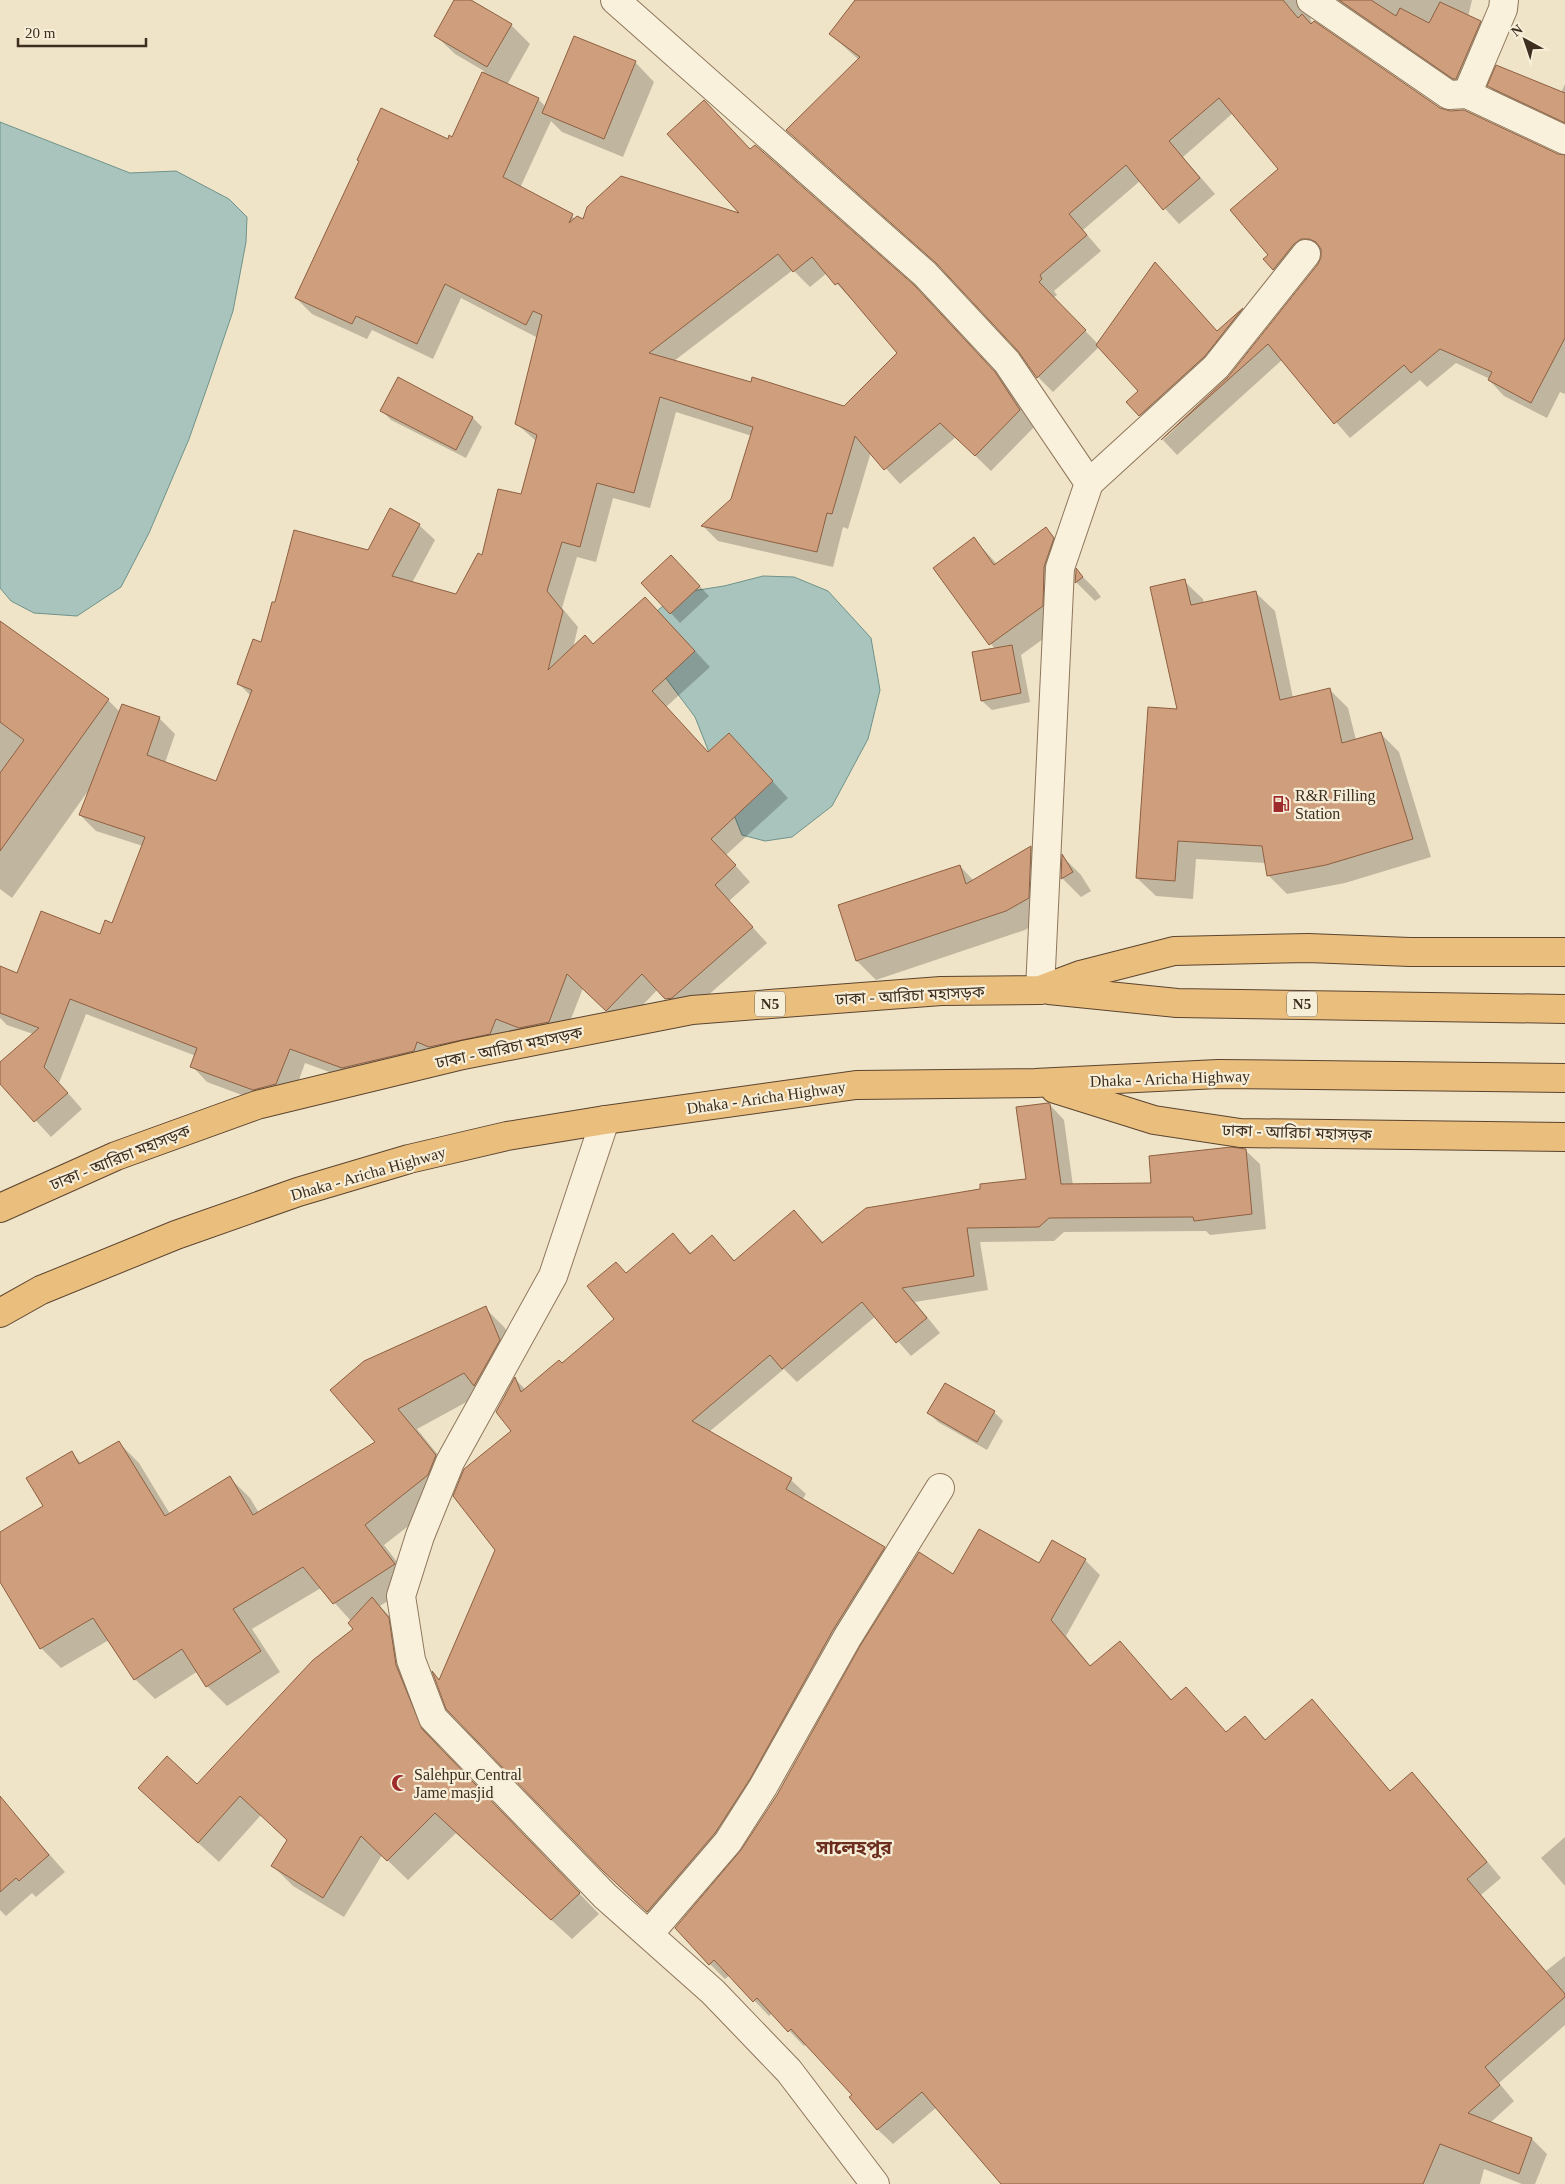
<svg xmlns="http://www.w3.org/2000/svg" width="1565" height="2184" font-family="'Times New Roman','Noto Sans Bengali',serif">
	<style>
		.water { fill: #a9c4bc; stroke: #6f938a }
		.shadow { fill: #0003; fill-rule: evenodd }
		.building { fill: #cf9f7d; stroke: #8d5f41; fill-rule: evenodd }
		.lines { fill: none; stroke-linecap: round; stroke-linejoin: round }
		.minor-casing { stroke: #8d765c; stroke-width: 30 }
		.trunk-casing { stroke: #5b4430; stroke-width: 30 }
		.minor { stroke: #faf1dc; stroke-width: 28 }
		.trunk { stroke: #eabe7c; stroke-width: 28 }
		.labels { text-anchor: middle; stroke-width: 4.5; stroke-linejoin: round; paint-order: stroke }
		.shield { fill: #f7eed8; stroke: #756857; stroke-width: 1 }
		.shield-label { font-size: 15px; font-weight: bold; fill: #3d2e20 }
		.poi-label { font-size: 16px; fill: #3d2e20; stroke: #f7eed8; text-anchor: start }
		.street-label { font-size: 16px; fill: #3d2e20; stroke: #f7eed8 }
		.quarter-label { font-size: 19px; font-weight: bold; fill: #6b2e1e; stroke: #f7eed8 }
	</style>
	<rect width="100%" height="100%" fill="#f0e4c8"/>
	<!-- water -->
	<g class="water">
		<polygon points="0,122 130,173 176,171 229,199 247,217 246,242 233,311 209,382 189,439 149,533 121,587 77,616 34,613 11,601 0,588"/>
		<polygon points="763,576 794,577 828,591 871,638 880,690 868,739 832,806 792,837 765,841 742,835 695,717 662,673 652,615 679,593 724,586"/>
	</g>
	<!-- shadow -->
	<g class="shadow">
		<path d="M456 0H468L511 25 530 44 507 85 538 99 546 107 635 62 654 82 623 157 562 132 551 121 520 188 576 219 584 221 743 216 751 150 930 302 1010 389 1035 426 991 471 956 437 900 484 871 452 848 529 843 527 833 567 718 541 703 526 732 500 752 436 676 412 650 508 613 498 596 562 577 557 562 608 578 627 573 648 593 646 661 614 710 667 666 707 708 753 744 750 788 798 726 855 750 882 729 901 767 943 688 1013 682 1014 658 989 623 1026 583 988 564 1037 359 1083 305 1063 292 1100 269 1105 207 1082 192 1066 196 1056 86 1014 59 1083 82 1109 51 1137 0 1082V1064L33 1034 7 1025 0 1018V987L17 974 100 936 113 924 143 846 96 831 80 815 88 791 12 898 0 889V622L108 700 120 712 159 718 175 734 165 763 217 783 251 696 239 684 262 644 369 551 419 525 435 540 412 583 457 595 522 496 537 442 516 423 538 338 461 298 433 359 372 330 367 339 312 314 296 298 448 141 453 138 484 71 455 54 435 35ZM793 270 810 287 827 273 852 300 853 299 899 353 844 407 674 361Z"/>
		<polygon points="856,0 1325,0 1310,14 1311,21 1440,109 1565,157 1565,394 1560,392 1547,418 1504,396 1489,380 1490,379 1456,363 1427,387 1420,380 1350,438 1282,360 1177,455 1163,440 1229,378 1319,264 1322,254 1316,254 1289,284 1265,260 1269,256 1280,169 1233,113 1183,157 1215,194 1179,224 1140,181 1083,230 1101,251 1054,291 1057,295 1053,298 1098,344 1155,264 1218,332 1243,309 1262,328 1159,434 1128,402 1140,391 1099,347 1053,392 1038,377 1019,351 947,273 787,130 859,60 830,34"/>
		<polygon points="1331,0 1472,0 1468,17 1480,22 1496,38 1472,94"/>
		<polygon points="1565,84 1565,130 1504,101 1489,86 1561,93"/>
		<polygon points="399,379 473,418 482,427 466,458 391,420 382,411"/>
		<polygon points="1046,529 1065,548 1061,626 1021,655 1030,702 992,710 982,701 995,649 934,569 974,539 997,564"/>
		<polygon points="681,566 709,596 680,623 643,583"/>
		<polygon points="1077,571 1095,589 1101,597 1095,601 1076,582"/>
		<polygon points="1184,581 1203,599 1204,603 1256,593 1275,611 1293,698 1330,690 1348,708 1356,740 1380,733 1399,752 1431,857 1345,883 1287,894 1268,875 1266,863 1196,859 1193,899 1156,896 1137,878 1179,710"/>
		<polygon points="1031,847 1050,866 1047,917 1025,930 876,980 857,961 960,866 974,881"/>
		<polygon points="1063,857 1081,875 1091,891 1081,897 1062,878"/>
		<polygon points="1050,1105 1064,1120 1073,1186 1152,1185 1245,1150 1260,1164 1266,1229 1210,1235 1206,1231 1064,1232 1054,1241 980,1242 988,1290 915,1302 940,1333 911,1356 876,1316 797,1382 784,1369 709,1432 791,1480 806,1494 802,1500 884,1548 899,1563 662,1926 619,1886 435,1676 440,1681 496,1550 513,1431 515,1379 526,1390 562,1365 616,1319 627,1274 673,1235 692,1254 712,1237 735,1261 794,1211 824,1243 982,1190 1027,1180"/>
		<polygon points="485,1308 505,1328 519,1361 483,1393 417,1429 455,1476 448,1495 384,1545 414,1584 380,1606 392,1619 441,1750 599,1914 572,1939 456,1833 408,1880 382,1855 344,1917 293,1886 273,1866 288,1841 261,1815 219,1862 160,1808 197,1786 355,1629 351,1621 321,1588 252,1629 280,1672 227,1706 207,1686 198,1671 155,1699 135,1679 109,1640 61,1668 41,1648 0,1580 0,1533 44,1507 72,1453 82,1464 119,1443 139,1463 170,1514 230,1478 250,1498 259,1513 377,1443 332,1390"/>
		<polygon points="994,1412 1003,1421 987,1450 938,1422 929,1413"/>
		<polygon points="1085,1560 1100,1575 1066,1636 1091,1667 1120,1643 1172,1700 1186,1689 1227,1733 1245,1718 1266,1740 1312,1701 1391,1792 1412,1774 1427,1789 1501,1878 1481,1895 1546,1971 1565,1956 1565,2025 1499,2083 1514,2101 1490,2123 1532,2139 1547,2154 1535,2184 1522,2184 1484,2169 1480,2184 999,2184 1002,2183 937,2107 893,2144 877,2129 854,2095 806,2044 804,2046 772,2013 769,2016 730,1975 725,1979 710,1964 742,1851 953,1576"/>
		<polygon points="4,1803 65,1872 36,1897 32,1893 6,1916 0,1910 0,1806"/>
		<polygon points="1565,1837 1565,1886 1541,1858"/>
	</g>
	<!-- building -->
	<g class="building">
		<polygon points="454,0 471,0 512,24 487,67 434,36"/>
		<polygon points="855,0 1283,0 1298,18 1302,14 1311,24 1314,21 1440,108 1450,111 1464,110 1558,154 1565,155 1565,338 1531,403 1488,380 1492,372 1440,349 1411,373 1404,365 1334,424 1268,344 1161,440 1228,377 1318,264 1321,257 1321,249 1316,242 1309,239 1301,239 1294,244 1273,270 1263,259 1268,255 1230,210 1278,169 1219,98 1169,141 1200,178 1163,210 1126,165 1069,214 1087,235 1040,275 1042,279 1039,282 1086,330 1037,378 1018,351 936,263 786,130 860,57 829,34"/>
		<polygon points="1339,0 1371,0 1396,16 1400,8 1429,23 1440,2 1481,21 1456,79 1453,79"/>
		<polygon points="574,36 636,61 604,139 542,113"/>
		<polygon points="1496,65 1565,93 1565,123 1487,86"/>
		<path d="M482 72 539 98 503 177 573 214 569 223 577 216 583 219 587 207 621 176 739 213 667 134 704 100 750 149 755 145 914 285 995 372 1020 410 975 456 940 423 884 470 855 436 832 514 827 513 817 552 701 526 731 499 753 427 660 397 634 493 597 483 580 547 562 542 547 591 563 611 548 670 585 635 593 644 645 597 695 651 652 691 708 752 729 733 773 781 711 839 736 865 715 885 753 927 672 998 665 999 642 974 606 1011 567 974 549 1022 519 1028 496 1019 490 1034 429 1047 417 1042 414 1051 342 1068 290 1049 276 1084 253 1090 190 1067 197 1048 70 999 44 1067 68 1093 34 1122 0 1084V1062L39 1028 0 1013V966L17 973 41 911 100 934 105 920 112 923 145 837 79 815 122 704 160 717 147 755 216 781 252 690 237 684 253 639 261 642 272 602H275L294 530 368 550 390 508 420 524 392 576 456 594 478 553 482 555 498 489 521 494 537 435 515 424 542 315 533 311 526 325 445 284 417 344 356 316 352 324 295 298 359 161 357 160 381 108 448 139 449 135 452 137ZM778 254 793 272 812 257 835 285 838 283 897 353 844 406 752 377 751 382 649 353Z"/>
		<polygon points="1155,262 1217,331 1243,308 1205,356 1139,416 1126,402 1138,391 1096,345"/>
		<polygon points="398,377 473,417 456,450 380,411"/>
		<polygon points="1046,527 1054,538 1044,567 1043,606 989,645 933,568 974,537 994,565"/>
		<polygon points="671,555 700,586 670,614 641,583"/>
		<polygon points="1076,568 1083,577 1075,583 1076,571"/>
		<polygon points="1185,579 1191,605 1256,591 1280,700 1330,688 1342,743 1381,732 1413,839 1326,865 1267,876 1262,846 1178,841 1175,881 1136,878 1148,707 1177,709 1150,587"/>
		<polygon points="0,621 109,699 0,851 0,773 24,740 0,722"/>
		<polygon points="1012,645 1021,693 981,701 972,652"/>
		<polygon points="1031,846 1029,898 1006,911 856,961 838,905 960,865 966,884"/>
		<polygon points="1062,854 1073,872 1061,879"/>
		<polygon points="1048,1103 1050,1104 1061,1184 1151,1183 1149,1156 1231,1147 1246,1149 1252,1214 1194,1221 1193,1217 1049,1218 1039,1227 967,1228 974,1276 902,1288 927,1318 896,1343 862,1302 782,1369 770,1355 692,1421 792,1478 786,1489 885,1547 833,1630 750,1779 715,1833 647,1912 603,1871 446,1709 432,1671 439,1680 495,1550 453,1496 464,1469 511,1431 496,1412 515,1377 521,1392 559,1360 562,1363 614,1319 587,1286 616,1262 626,1273 673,1233 690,1254 712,1235 734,1261 794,1210 822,1243 866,1208 980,1189 980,1184 1026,1179 1016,1107"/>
		<polygon points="486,1306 500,1340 474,1386 464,1373 398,1409 436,1455 428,1475 365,1525 395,1564 333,1604 303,1567 233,1609 261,1651 206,1687 182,1649 134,1680 93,1618 40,1649 0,1582 0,1532 43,1506 26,1478 72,1451 79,1464 119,1441 165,1516 230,1476 253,1515 375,1442 330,1390 364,1361"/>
		<polygon points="945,1383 995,1411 977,1442 927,1413"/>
		<polygon points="979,1529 1039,1563 1052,1540 1086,1559 1051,1620 1090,1666 1120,1641 1171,1700 1186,1687 1226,1732 1245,1716 1265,1740 1312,1699 1390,1791 1412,1772 1487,1862 1467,1879 1565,1994 1565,1997 1485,2067 1500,2085 1468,2113 1532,2138 1519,2174 1440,2144 1423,2184 1001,2184 922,2092 877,2130 849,2097 852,2095 791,2029 788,2032 757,1998 753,2002 714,1960 709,1965 675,1928 741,1850 777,1795 860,1646 919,1552 953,1574"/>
		<polygon points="372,1597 389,1618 396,1665 422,1729 580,1893 551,1920 435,1813 387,1861 361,1836 323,1898 271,1866 287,1840 240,1796 198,1843 138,1788 167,1756 197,1784 313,1660 353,1629 348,1623"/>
		<polygon points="0,1796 49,1855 19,1881 16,1878 0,1892"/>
	</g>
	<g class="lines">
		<!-- minor casing -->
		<g class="minor-casing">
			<g id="minor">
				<polyline points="615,0 925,274 1007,362 1089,483 1060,568 1040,990"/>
				<polyline points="1311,0 1449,95 1467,94 1565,140"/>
				<polyline points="1467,94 1503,9 1504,0"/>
				<polyline points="1089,483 1216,367 1306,254"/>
				<polyline points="605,1120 553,1276 450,1462 420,1536 401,1596 411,1660 433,1718 605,1896 713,1992 789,2071 875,2184"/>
				<polyline points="649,1934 728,1842 763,1787 847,1638 940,1488"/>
			</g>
		</g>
		<!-- trunk casing -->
		<g class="trunk-casing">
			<g id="trunk">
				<polyline points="1049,990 1177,1003 1565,1009"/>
				<polyline points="1055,1089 1154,1120 1240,1133 1565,1137"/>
				<polyline points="0,1208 116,1156 257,1105 463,1055 692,1010 941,991 1040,990 1080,975 1174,951 1308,948 1410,952 1565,952"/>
				<polyline points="0,1313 41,1290 176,1235 298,1192 409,1159 507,1136 605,1120 856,1085 1035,1083 1218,1074 1565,1078"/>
			</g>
		</g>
		<!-- minor -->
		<use href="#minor" class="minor"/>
		<!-- trunk -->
		<use href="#trunk" class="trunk"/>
	</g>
	<!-- icons -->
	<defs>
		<g id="fuel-bare" transform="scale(1.35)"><path d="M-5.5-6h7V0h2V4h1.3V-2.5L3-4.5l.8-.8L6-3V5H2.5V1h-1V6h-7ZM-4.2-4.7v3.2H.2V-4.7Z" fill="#9e2a2b" stroke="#f7eed8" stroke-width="2.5" paint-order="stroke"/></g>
		<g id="mosque-bare" transform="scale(1.35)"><path d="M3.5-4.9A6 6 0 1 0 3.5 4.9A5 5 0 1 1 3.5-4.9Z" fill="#9e2a2b" stroke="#f7eed8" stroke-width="2.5" paint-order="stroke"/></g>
	</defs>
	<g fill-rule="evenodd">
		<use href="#fuel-bare" x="1281" y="804"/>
		<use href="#mosque-bare" x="400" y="1783"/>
	</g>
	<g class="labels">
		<!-- shield labels -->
		<g class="shield">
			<rect x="755" y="991.5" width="30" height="25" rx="4"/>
			<rect x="1287" y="991.5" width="30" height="25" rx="4"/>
		</g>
		<g class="shield-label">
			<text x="770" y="1009">N5</text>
			<text x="1302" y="1009">N5</text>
		</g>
		<!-- poi labels -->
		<g class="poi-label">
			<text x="1295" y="801">R&amp;R Filling<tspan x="1295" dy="18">Station</tspan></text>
			<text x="414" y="1780">Salehpur Central<tspan x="414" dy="18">Jame masjid</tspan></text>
		</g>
		<!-- street labels -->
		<g class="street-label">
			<text transform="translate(910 995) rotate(-3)" y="6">ঢাকা - আরিচা মহাসড়ক</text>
			<text transform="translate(509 1047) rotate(-12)" y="6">ঢাকা - আরিচা মহাসড়ক</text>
			<text transform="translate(1170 1078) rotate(-2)" y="6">Dhaka - Aricha Highway</text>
			<text transform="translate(766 1097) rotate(-8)" y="6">Dhaka - Aricha Highway</text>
			<text transform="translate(1297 1132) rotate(2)" y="6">ঢাকা - আরিচা মহাসড়ক</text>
			<text transform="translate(120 1157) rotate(-22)" y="6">ঢাকা - আরিচা মহাসড়ক</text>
			<text transform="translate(368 1173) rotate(-16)" y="6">Dhaka - Aricha Highway</text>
		</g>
		<!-- quarter labels -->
		<g class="quarter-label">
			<text x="854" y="1854">সালেহপুর</text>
		</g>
	</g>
	<!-- north arrow -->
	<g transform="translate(1525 40) rotate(320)" stroke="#f7eed8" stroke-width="4" paint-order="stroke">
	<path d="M0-4L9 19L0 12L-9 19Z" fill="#3d2e20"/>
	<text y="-8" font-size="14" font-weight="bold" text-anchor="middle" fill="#3d2e20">N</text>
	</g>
	<!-- scale -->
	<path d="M18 38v8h128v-8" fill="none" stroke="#3d2e20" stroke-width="2.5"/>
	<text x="25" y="38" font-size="15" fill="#3d2e20" stroke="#f7eed8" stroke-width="4" paint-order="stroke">20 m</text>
</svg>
